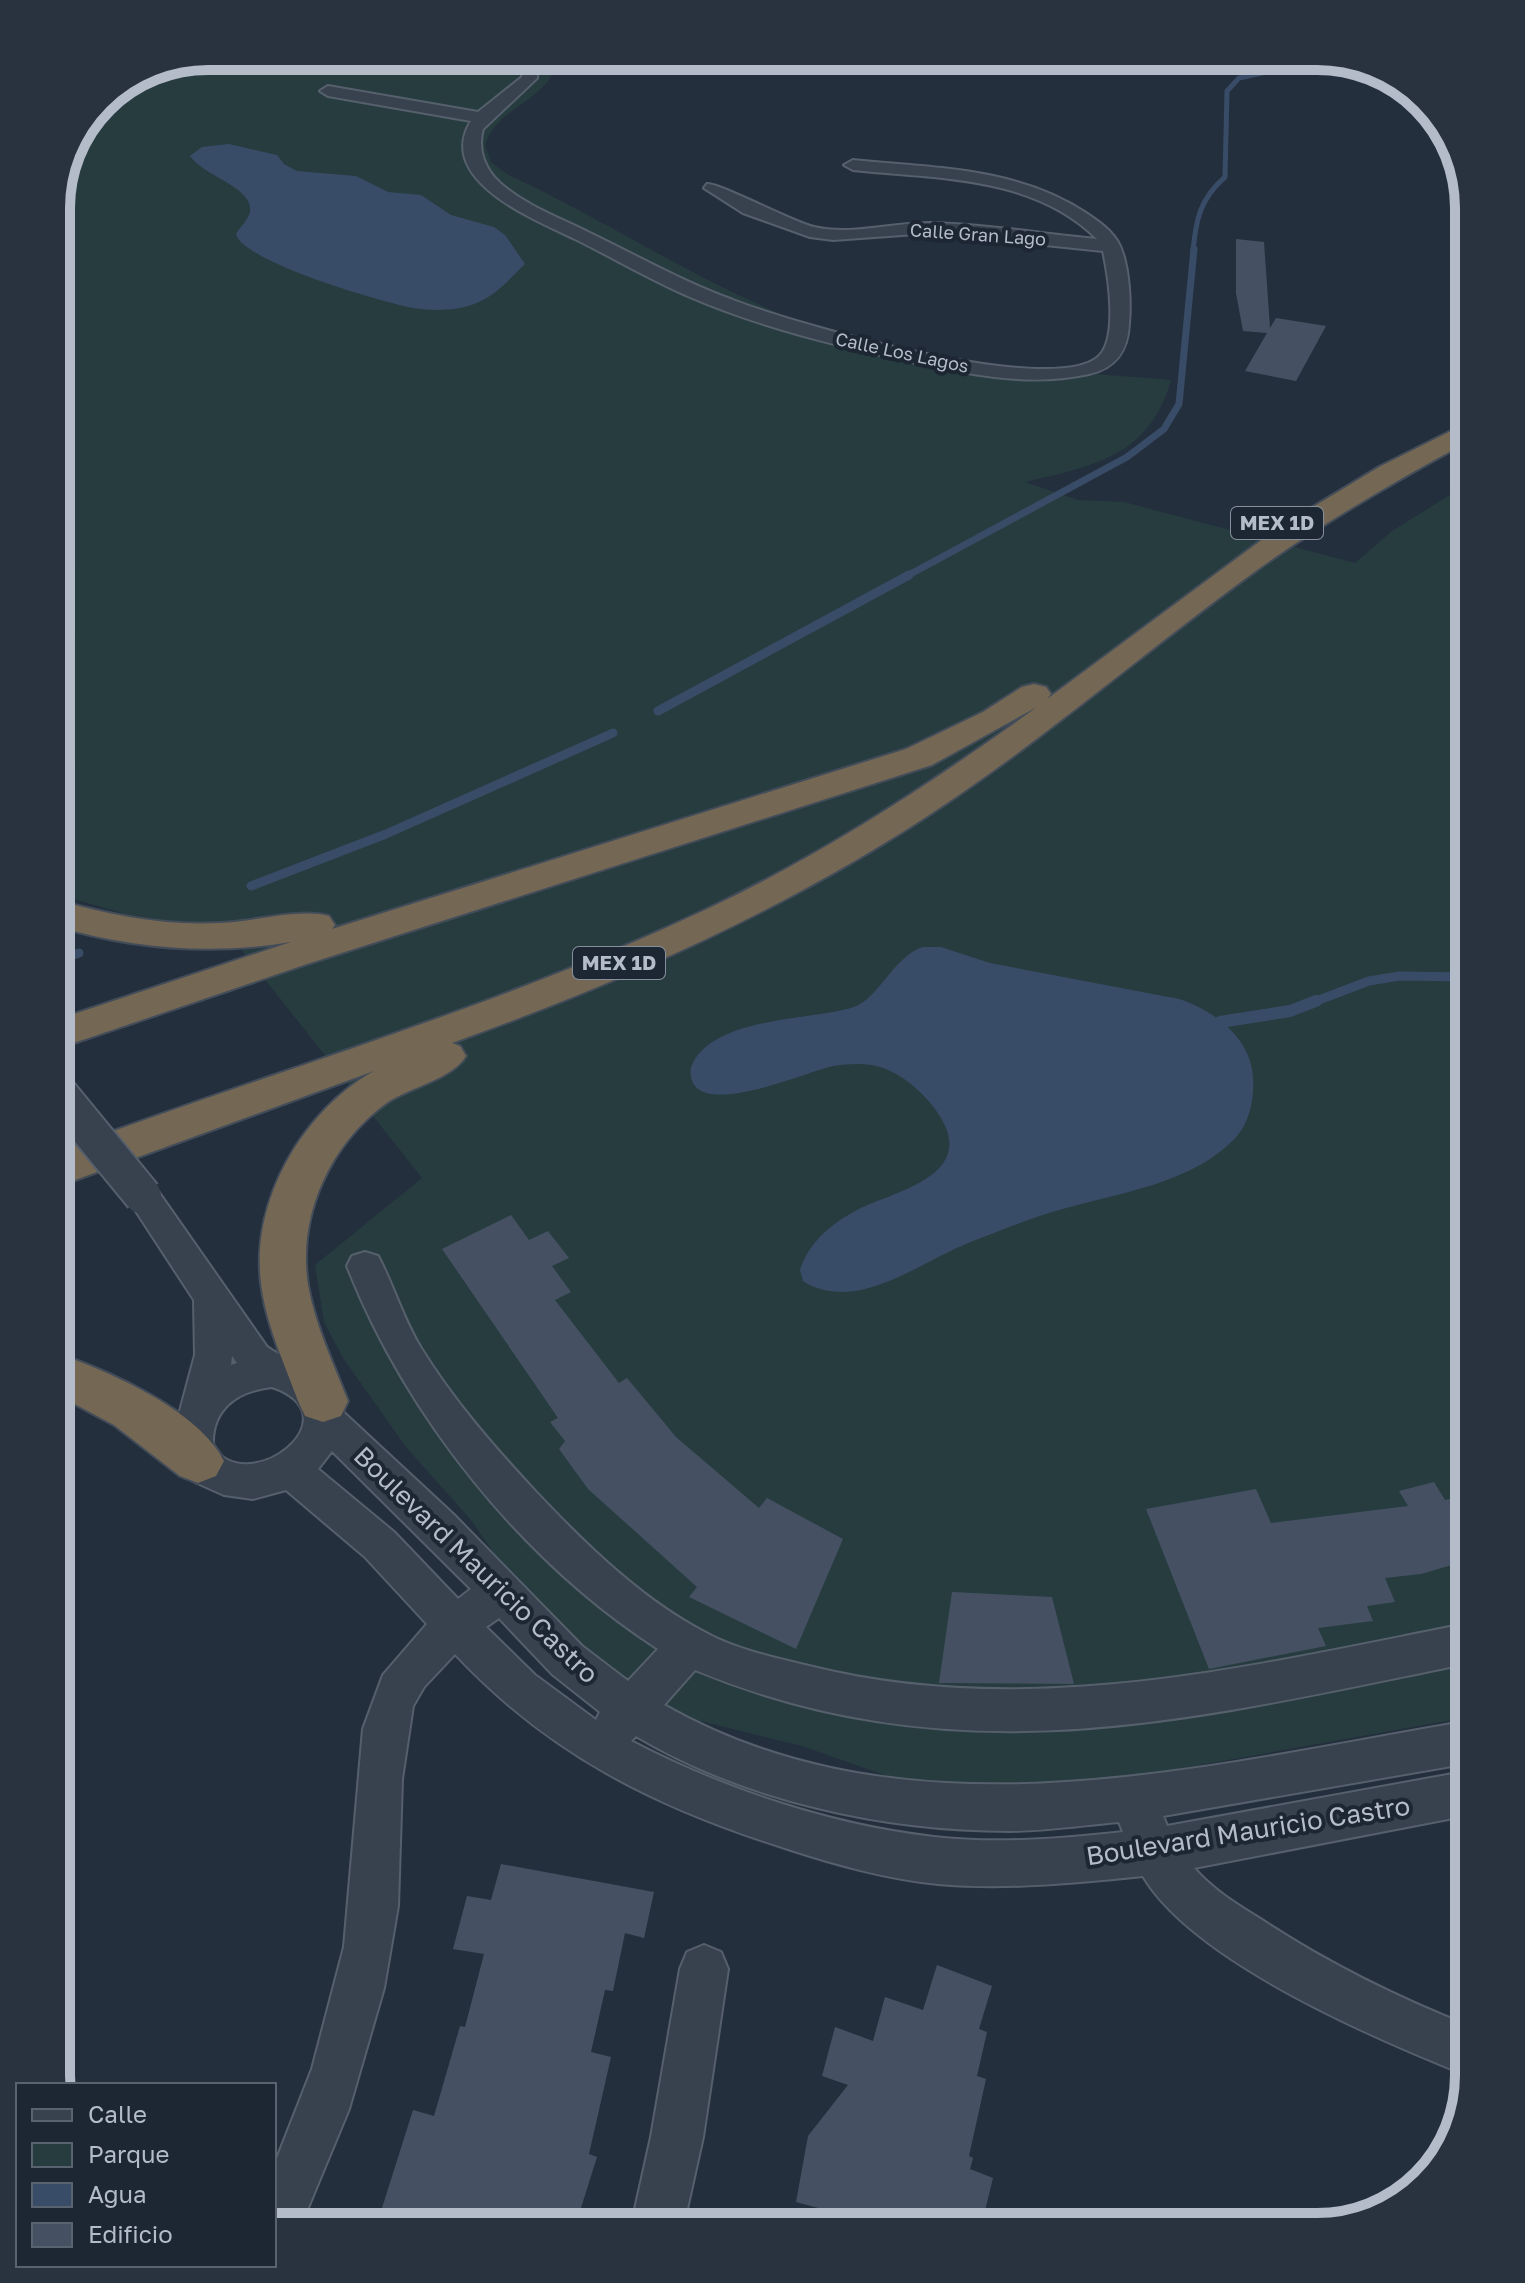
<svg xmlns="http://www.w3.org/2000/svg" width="1525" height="2283" font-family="'Golos Text',sans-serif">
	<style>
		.green { fill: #263c3f }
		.water { fill: #394c67 }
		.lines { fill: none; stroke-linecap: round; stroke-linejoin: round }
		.stream-far3 { stroke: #394c67; stroke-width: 5 }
		.stream-far2 { stroke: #394c67; stroke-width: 7 }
		.stream-far1 { stroke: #394c67; stroke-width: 9 }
		.stream { stroke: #394c67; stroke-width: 12 }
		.building { fill: #455162 }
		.street-casing { stroke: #565f6c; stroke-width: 4 }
		.highway-casing { stroke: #434c59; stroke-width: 4 }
		.street { fill: #38414e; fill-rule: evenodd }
		.highway { fill: #746855; fill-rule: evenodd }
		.street-bridge-casing { stroke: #565f6c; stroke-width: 40; stroke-linecap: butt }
		.street-bridge { stroke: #38414e; stroke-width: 36 }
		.labels { text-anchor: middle; stroke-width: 8; stroke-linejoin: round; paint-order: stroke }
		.far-street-label { font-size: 18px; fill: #b4bcc9; stroke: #1d2633 }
		.shield { fill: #1d2633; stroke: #878f9c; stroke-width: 2 }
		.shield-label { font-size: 20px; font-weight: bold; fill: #b4bcc9 }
		.near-street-label { font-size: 26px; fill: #b4bcc9; stroke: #1d2633 }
		.rim { fill: none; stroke: #b4bcc9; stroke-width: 10 }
	</style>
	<rect width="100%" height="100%" fill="#242f3e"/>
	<!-- green -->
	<path class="green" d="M209 56H543L552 75C535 104 495 111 485 145L491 162 507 174C608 221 702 285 806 324 917 367 1053 370 1171 380 1150 456 1094 466 1025 482L1078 500 1124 502 1355 563 1392 531 1469 483V1717L1172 1770 1014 1790 890 1777 802 1746 684 1717 559 1648 471 1520 406 1447 343 1358 324 1322 315 1265 422 1178 225 929 129 915 56 894V199L101 100 151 67Z"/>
	<!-- water -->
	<g class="water">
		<path d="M229 144 277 155 284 164 297 171 356 176 388 192 421 195 451 215 494 227 505 235 525 264C511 277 497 296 474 304 456 311 433 311 413 308 382 302 243 262 236 234 240 227 248 220 250 212 254 187 203 176 190 156L202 147Z"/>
		<path d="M923 947H941L990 963 1179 999C1208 1008 1241 1031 1250 1061 1257 1084 1253 1118 1237 1136 1194 1184 1117 1193 1059 1210 1030 1218 1001 1231 973 1241 935 1256 901 1281 861 1290 842 1294 819 1292 803 1281L800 1270C809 1242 831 1224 857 1210 892 1192 976 1177 941 1118 928 1096 902 1072 876 1066 862 1063 847 1064 833 1066 808 1071 683 1127 691 1067 712 1015 813 1021 854 1007 879 998 894 956 923 947Z"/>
	</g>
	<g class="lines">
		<!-- stream-far3 -->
		<path class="stream-far3" d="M1193 251C1196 219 1200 199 1225 177L1227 91 1239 78 1331 58"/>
		<!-- stream-far2 -->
		<polyline class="stream-far2" points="905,577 1127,457 1164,429 1179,404 1194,249"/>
		<!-- stream-far1 -->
		<g class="stream-far1">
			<polyline points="658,711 909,575"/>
			<polyline points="251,886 386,834 613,733"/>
			<polyline points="56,961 79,953"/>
			<polyline points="1311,1003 1369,981 1399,976 1469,977"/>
		</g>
		<!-- stream -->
		<polyline class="stream" points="1220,1022 1290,1011 1316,1001"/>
	</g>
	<!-- building -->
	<g class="building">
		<polygon points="1236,239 1264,242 1270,328 1276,318 1326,326 1296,381 1245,371 1267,333 1243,331 1236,293"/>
		<polygon points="511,1215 529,1240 548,1231 569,1258 552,1266 571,1292 555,1300 619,1383 627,1378 676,1437 759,1508 767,1498 843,1539 796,1649 689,1597 697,1587 588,1489 559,1449 565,1441 550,1422 558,1418 442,1249"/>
		<polygon points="1434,1482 1445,1500 1469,1495 1469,1560 1421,1574 1385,1578 1395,1602 1367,1606 1373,1621 1318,1628 1326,1646 1209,1669 1146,1509 1256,1489 1271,1523 1408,1506 1399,1491"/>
		<polygon points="952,1592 1052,1597 1074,1684 939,1683"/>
		<polygon points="501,1864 654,1892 644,1938 625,1933 613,1991 605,1990 591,2052 611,2057 589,2154 597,2157 575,2227 376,2227 413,2110 434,2116 460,2026 465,2027 484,1954 453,1949 467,1896 491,1900"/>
		<polygon points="937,1965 992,1986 979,2029 987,2032 977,2076 986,2079 969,2156 973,2158 970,2169 993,2178 981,2227 900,2227 903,2216 833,2212 796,2202 808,2136 848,2085 822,2076 835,2027 873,2041 885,1997 923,2010"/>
	</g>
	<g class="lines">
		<!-- street casing -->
		<g class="street-casing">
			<g id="street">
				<polygon points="403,56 419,56 421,58 413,63"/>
				<path d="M519 56 537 59V78L483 129C477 150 485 169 500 183 526 206 560 218 590 233 638 256 683 282 733 300 792 323 1050 398 1098 357 1119 339 1108 274 1103 251L930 233 833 240 810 237 743 213 704 188 707 184C717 182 793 222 814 227 852 236 893 222 931 223 986 224 1042 234 1097 239 1033 175 936 179 853 170L844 165 853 160C933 168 1016 167 1086 213 1098 221 1113 231 1120 246 1129 266 1131 301 1129 323 1128 350 1117 368 1089 374 1031 387 973 375 916 363 839 346 762 328 690 297 651 280 615 259 577 240 538 221 434 181 471 121L328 96 320 91 328 86 478 112 522 77 524 62Z"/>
				<path d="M143 1183 155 1187 267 1347C297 1368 334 1369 342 1411L454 1515 582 1646 628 1681 658 1649C522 1561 406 1416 347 1266L352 1256 365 1252 378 1256C394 1286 403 1319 421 1348 453 1400 494 1447 536 1492 587 1546 645 1603 712 1636 742 1651 777 1658 809 1666 1024 1720 1238 1669 1450 1627L1465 1633 1469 1642 1465 1661 1450 1667C1186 1721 957 1778 695 1670L664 1705C912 1846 1206 1765 1469 1721V1763L1163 1816 1167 1826 1469 1771V1815L1194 1868C1213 1890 1238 1905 1262 1920 1327 1963 1396 1997 1469 2026V2076C1376 2039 1194 1962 1143 1876 1075 1883 1006 1890 938 1884 886 1879 834 1864 785 1848 655 1807 549 1754 455 1654L424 1687 413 1706 402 1779 398 1906 384 1988 349 2109 300 2227H274V2166L312 2069 344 1947 363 1729 383 1675 427 1624 365 1557 286 1490 253 1499 224 1495 195 1482 185 1471 174 1447V1433L195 1355 194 1300 126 1196 131 1187ZM232 1356 237 1363 231 1365ZM272 1387C357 1416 249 1500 213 1447 211 1409 237 1391 272 1387ZM332 1451 471 1589 458 1599 394 1532 318 1469ZM499 1618 552 1674 600 1712 596 1720 535 1675 486 1627ZM636 1736C746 1801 883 1831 1010 1831 1046 1831 1083 1825 1119 1822L1123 1832C1061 1839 996 1844 934 1837 830 1825 723 1789 631 1741Z"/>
				<polygon points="704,1945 721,1952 728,1969 703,2137 683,2227 631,2227 651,2137 680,1969 687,1952"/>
			</g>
		</g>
		<!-- highway casing -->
		<g class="highway-casing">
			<g id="highway">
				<path d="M1469 422V441C1396 481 1324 522 1257 570 1152 646 1054 731 947 803 793 907 626 980 452 1043L460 1046 466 1056C452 1079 411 1087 388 1102 331 1142 297 1215 308 1285 315 1325 333 1363 348 1401L341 1416 323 1422 305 1416 298 1401C284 1363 266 1324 261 1283 251 1200 303 1111 374 1071L56 1187V1152C273 1071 497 1008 707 909 824 854 932 783 1037 707L932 765 307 964 56 1049V1020L291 942C212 955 133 949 56 926V900C110 915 163 926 220 923 252 922 299 908 329 916L335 925 332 929 906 749 983 712 1022 687 1034 684 1046 687 1051 694 1047 699 1275 530 1379 467Z"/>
				<path d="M56 1353C108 1371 199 1410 224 1461L216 1476 198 1483 180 1476 114 1425 56 1394Z"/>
			</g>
		</g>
		<!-- street -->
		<use href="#street" class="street"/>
		<!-- highway -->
		<use href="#highway" class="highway"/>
		<!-- street-bridge casing -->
		<g class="street-bridge-casing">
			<polyline id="street-bridge" points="56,1090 143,1196"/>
		</g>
		<!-- street-bridge -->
		<use href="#street-bridge" class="street-bridge"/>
	</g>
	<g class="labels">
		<!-- far-street labels -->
		<g class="far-street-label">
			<text transform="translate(978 235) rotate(4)" y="6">Calle Gran Lago</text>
			<text transform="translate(902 353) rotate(12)" y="6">Calle Los Lagos</text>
		</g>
		<!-- shield labels -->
		<g class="shield">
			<rect x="1231" y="507" width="92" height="32" rx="6"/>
			<rect x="573" y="947" width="92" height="32" rx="6"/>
		</g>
		<g class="shield-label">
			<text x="1277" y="530">MEX 1D</text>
			<text x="619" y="970">MEX 1D</text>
		</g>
		<!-- near-street labels -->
		<g class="near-street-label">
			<text transform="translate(476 1565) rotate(44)" y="9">Boulevard Mauricio Castro</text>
			<text transform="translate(1248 1831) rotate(-9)" y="9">Boulevard Mauricio Castro</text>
		</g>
	</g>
	<!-- crop -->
	<path d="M0 0H1525V2283H0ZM208 70H1317A138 138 0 0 1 1455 208V2075A138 138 0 0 1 1317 2213H208A138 138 0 0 1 70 2075V208A138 138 0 0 1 208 70Z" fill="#29323f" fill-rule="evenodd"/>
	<path class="rim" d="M208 70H1317A138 138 0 0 1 1455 208V2075A138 138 0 0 1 1317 2213H208A138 138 0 0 1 70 2075V208A138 138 0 0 1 208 70Z"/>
	<!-- legend -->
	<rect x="16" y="2083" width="260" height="184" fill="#1d2633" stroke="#59626f" stroke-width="2"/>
	<rect x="32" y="2109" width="40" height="12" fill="#38414e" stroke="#59626f" stroke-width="2"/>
	<text x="88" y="2123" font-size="24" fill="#b4bcc9">Calle</text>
	<rect x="32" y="2143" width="40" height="24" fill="#263c3f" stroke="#59626f" stroke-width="2"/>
	<text x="88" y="2163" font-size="24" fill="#b4bcc9">Parque</text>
	<rect x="32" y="2183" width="40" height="24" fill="#394c67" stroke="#59626f" stroke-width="2"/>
	<text x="88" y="2203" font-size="24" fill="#b4bcc9">Agua</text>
	<rect x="32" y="2223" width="40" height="24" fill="#455162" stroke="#59626f" stroke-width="2"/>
	<text x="88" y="2243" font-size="24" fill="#b4bcc9">Edificio</text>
</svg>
